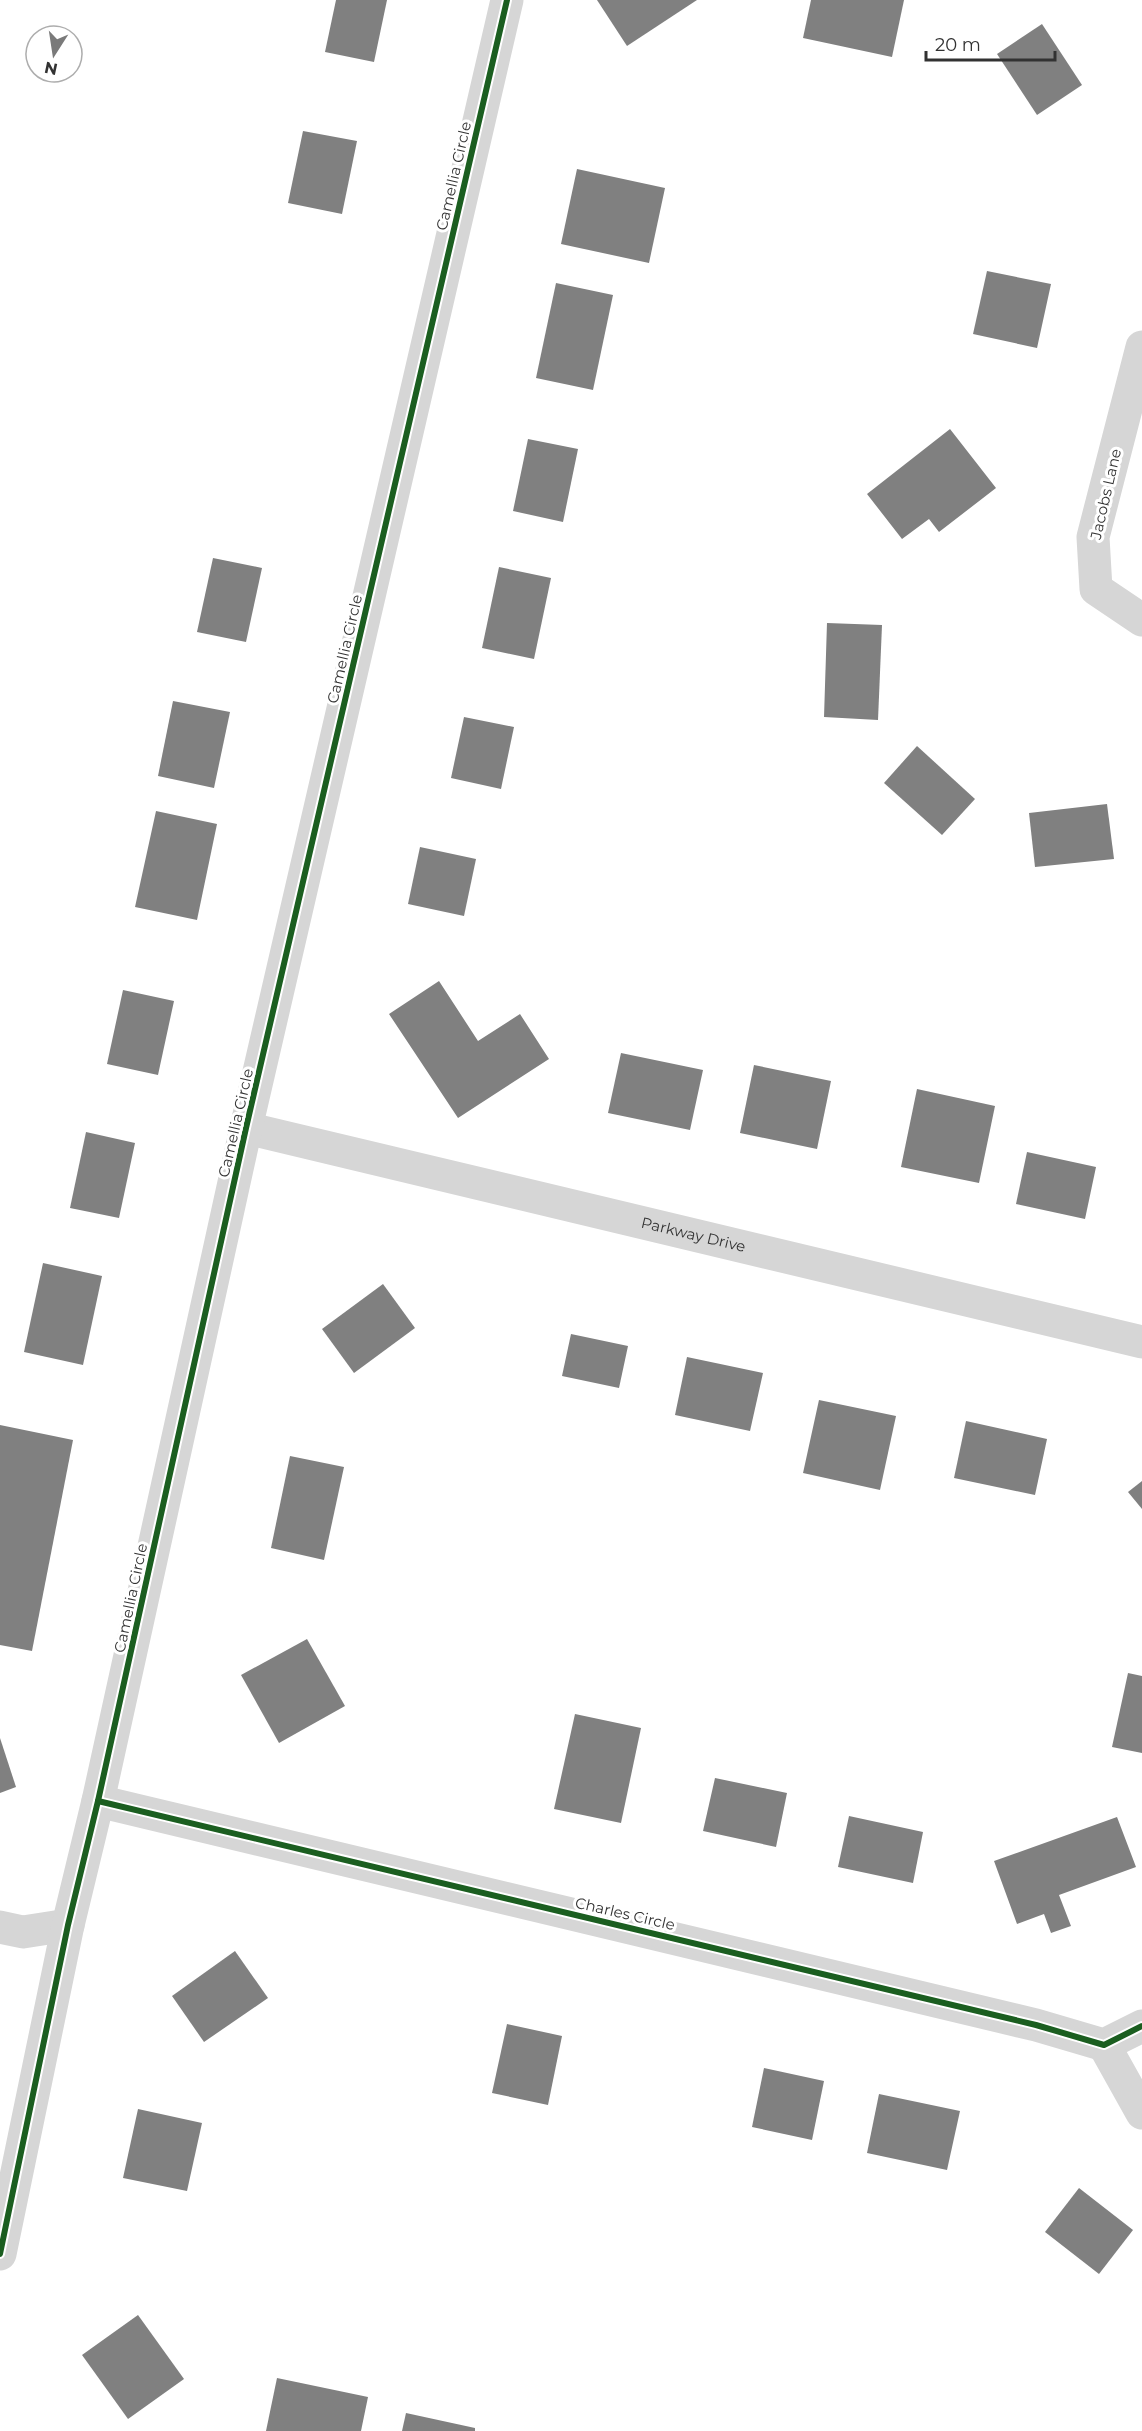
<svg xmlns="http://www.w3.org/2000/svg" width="1142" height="2431" font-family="Montserrat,sans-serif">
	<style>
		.building { fill: #808080 }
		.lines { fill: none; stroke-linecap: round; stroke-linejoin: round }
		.minor { stroke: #d6d6d6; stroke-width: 33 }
		.cycleway-casing { stroke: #fff; stroke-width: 10 }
		.cycleway { stroke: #1b5e20; stroke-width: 6 }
		.labels { text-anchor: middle; stroke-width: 6; stroke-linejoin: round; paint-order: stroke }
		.street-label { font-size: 15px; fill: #323232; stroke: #fff }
	</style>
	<rect width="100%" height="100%" fill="#fff"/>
	<!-- building -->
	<g class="building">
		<polygon points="336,0 387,0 374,62 325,52"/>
		<polygon points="597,0 697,0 627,46"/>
		<polygon points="811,0 904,0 892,57 803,38"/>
		<polygon points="1042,24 1082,85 1037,115 997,54"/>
		<polygon points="303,131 357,141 342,214 288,203"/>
		<polygon points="577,169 665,188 649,263 561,244"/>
		<polygon points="987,271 1051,284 1037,348 973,334"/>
		<polygon points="556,283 613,295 593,390 536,378"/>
		<polygon points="950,429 996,488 939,532 929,519 902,539 867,494"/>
		<polygon points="528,439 578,449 563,522 513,511"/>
		<polygon points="213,558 262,568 246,642 197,632"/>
		<polygon points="499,567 551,578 534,659 482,648"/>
		<polygon points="827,623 882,625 878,720 824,717"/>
		<polygon points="173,701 230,712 214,788 158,776"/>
		<polygon points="464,717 514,727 501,789 451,778"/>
		<polygon points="917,746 975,799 942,835 884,783"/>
		<polygon points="1107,804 1114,859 1035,867 1029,813"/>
		<polygon points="156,811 217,824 197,920 135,907"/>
		<polygon points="420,847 476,859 464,916 408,904"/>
		<polygon points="439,981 478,1041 520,1014 549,1059 458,1118 389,1014"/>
		<polygon points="123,990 174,1001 158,1075 107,1064"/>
		<polygon points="621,1053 703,1070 690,1130 608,1113"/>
		<polygon points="754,1065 831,1081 817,1149 740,1133"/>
		<polygon points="917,1089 995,1106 979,1183 901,1167"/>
		<polygon points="86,1132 135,1143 119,1218 70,1208"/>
		<polygon points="1027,1152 1096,1167 1085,1219 1016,1204"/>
		<polygon points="43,1263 102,1276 83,1365 24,1352"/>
		<polygon points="383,1284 415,1328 354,1373 322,1329"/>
		<polygon points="571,1334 628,1346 619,1388 562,1376"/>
		<polygon points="687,1357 763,1373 750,1431 675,1415"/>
		<polygon points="819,1400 896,1416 880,1490 803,1473"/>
		<polygon points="966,1421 1047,1439 1035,1495 954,1478"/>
		<polygon points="0,1425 73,1440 32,1651 0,1645"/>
		<polygon points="290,1456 344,1467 324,1560 271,1548"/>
		<polygon points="1142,1481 1142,1509 1128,1492"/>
		<polygon points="307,1639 345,1706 279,1743 241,1675"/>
		<polygon points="1128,1673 1142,1676 1142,1753 1112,1747"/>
		<polygon points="575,1714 641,1728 621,1823 554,1809"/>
		<polygon points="0,1738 16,1787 0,1793"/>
		<polygon points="715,1778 787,1793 776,1847 703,1831"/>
		<polygon points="849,1816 923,1832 913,1883 838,1867"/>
		<polygon points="1117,1817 1136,1867 1059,1895 1071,1926 1051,1933 1044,1914 1017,1924 994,1861"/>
		<polygon points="235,1951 268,1998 204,2042 172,1996"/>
		<polygon points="507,2024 562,2036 548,2105 492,2093"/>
		<polygon points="764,2068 824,2081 812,2140 752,2127"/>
		<polygon points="879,2094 960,2111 947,2170 867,2153"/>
		<polygon points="138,2109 202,2123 187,2191 123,2178"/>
		<polygon points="1079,2188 1133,2230 1099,2274 1045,2232"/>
		<polygon points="138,2315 184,2379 128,2419 82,2355"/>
		<polygon points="277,2378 368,2397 361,2431 266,2431"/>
		<polygon points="406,2413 475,2428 475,2431 402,2431"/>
	</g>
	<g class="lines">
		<!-- minor -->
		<g class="minor">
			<polyline points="1142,347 1093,537 1096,589 1142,620"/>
			<path id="s1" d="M246 1128 1142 1342"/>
			<polyline points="98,1801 1036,2025 1104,2045 1142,2026"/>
			<polyline points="0,1927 23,1932 68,1925"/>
			<polyline points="1104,2045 1142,2113"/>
			<polyline points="0,2254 68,1925 98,1801 246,1128 507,0"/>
		</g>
		<!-- cycleway casing -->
		<g class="cycleway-casing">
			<g id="cycleway">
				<polyline points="98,1801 1036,2025 1104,2045 1142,2026"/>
				<polyline points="0,2254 68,1925 98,1801 246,1128 507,0"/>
			</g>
		</g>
		<!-- cycleway -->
		<use href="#cycleway" class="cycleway"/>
	</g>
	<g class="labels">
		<!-- street labels -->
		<g class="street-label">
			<text transform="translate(454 176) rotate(-77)" y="5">Camellia Circle</text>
			<text transform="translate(1106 494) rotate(-77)" y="5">Jacobs Lane</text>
			<text transform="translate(345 649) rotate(-77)" y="5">Camellia Circle</text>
			<text transform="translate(236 1123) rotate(-77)" y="5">Camellia Circle</text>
			<text dy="5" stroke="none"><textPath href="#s1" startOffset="460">Parkway Drive</textPath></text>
			<text transform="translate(131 1598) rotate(-78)" y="5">Camellia Circle</text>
			<text transform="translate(625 1914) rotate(13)" y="5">Charles Circle</text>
		</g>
	</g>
	<!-- north arrow -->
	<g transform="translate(54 54) rotate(192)"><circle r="28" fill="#ffffff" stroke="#adadad" stroke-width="1.5"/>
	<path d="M0-4.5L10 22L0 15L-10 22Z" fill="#7a7a7a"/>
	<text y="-9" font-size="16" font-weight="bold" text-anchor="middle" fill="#323232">N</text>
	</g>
	<!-- scale -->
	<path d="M926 51v9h129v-9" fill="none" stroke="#323232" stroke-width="3"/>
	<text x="935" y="51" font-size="18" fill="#323232" stroke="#ffffff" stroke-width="4.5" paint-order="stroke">20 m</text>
</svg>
